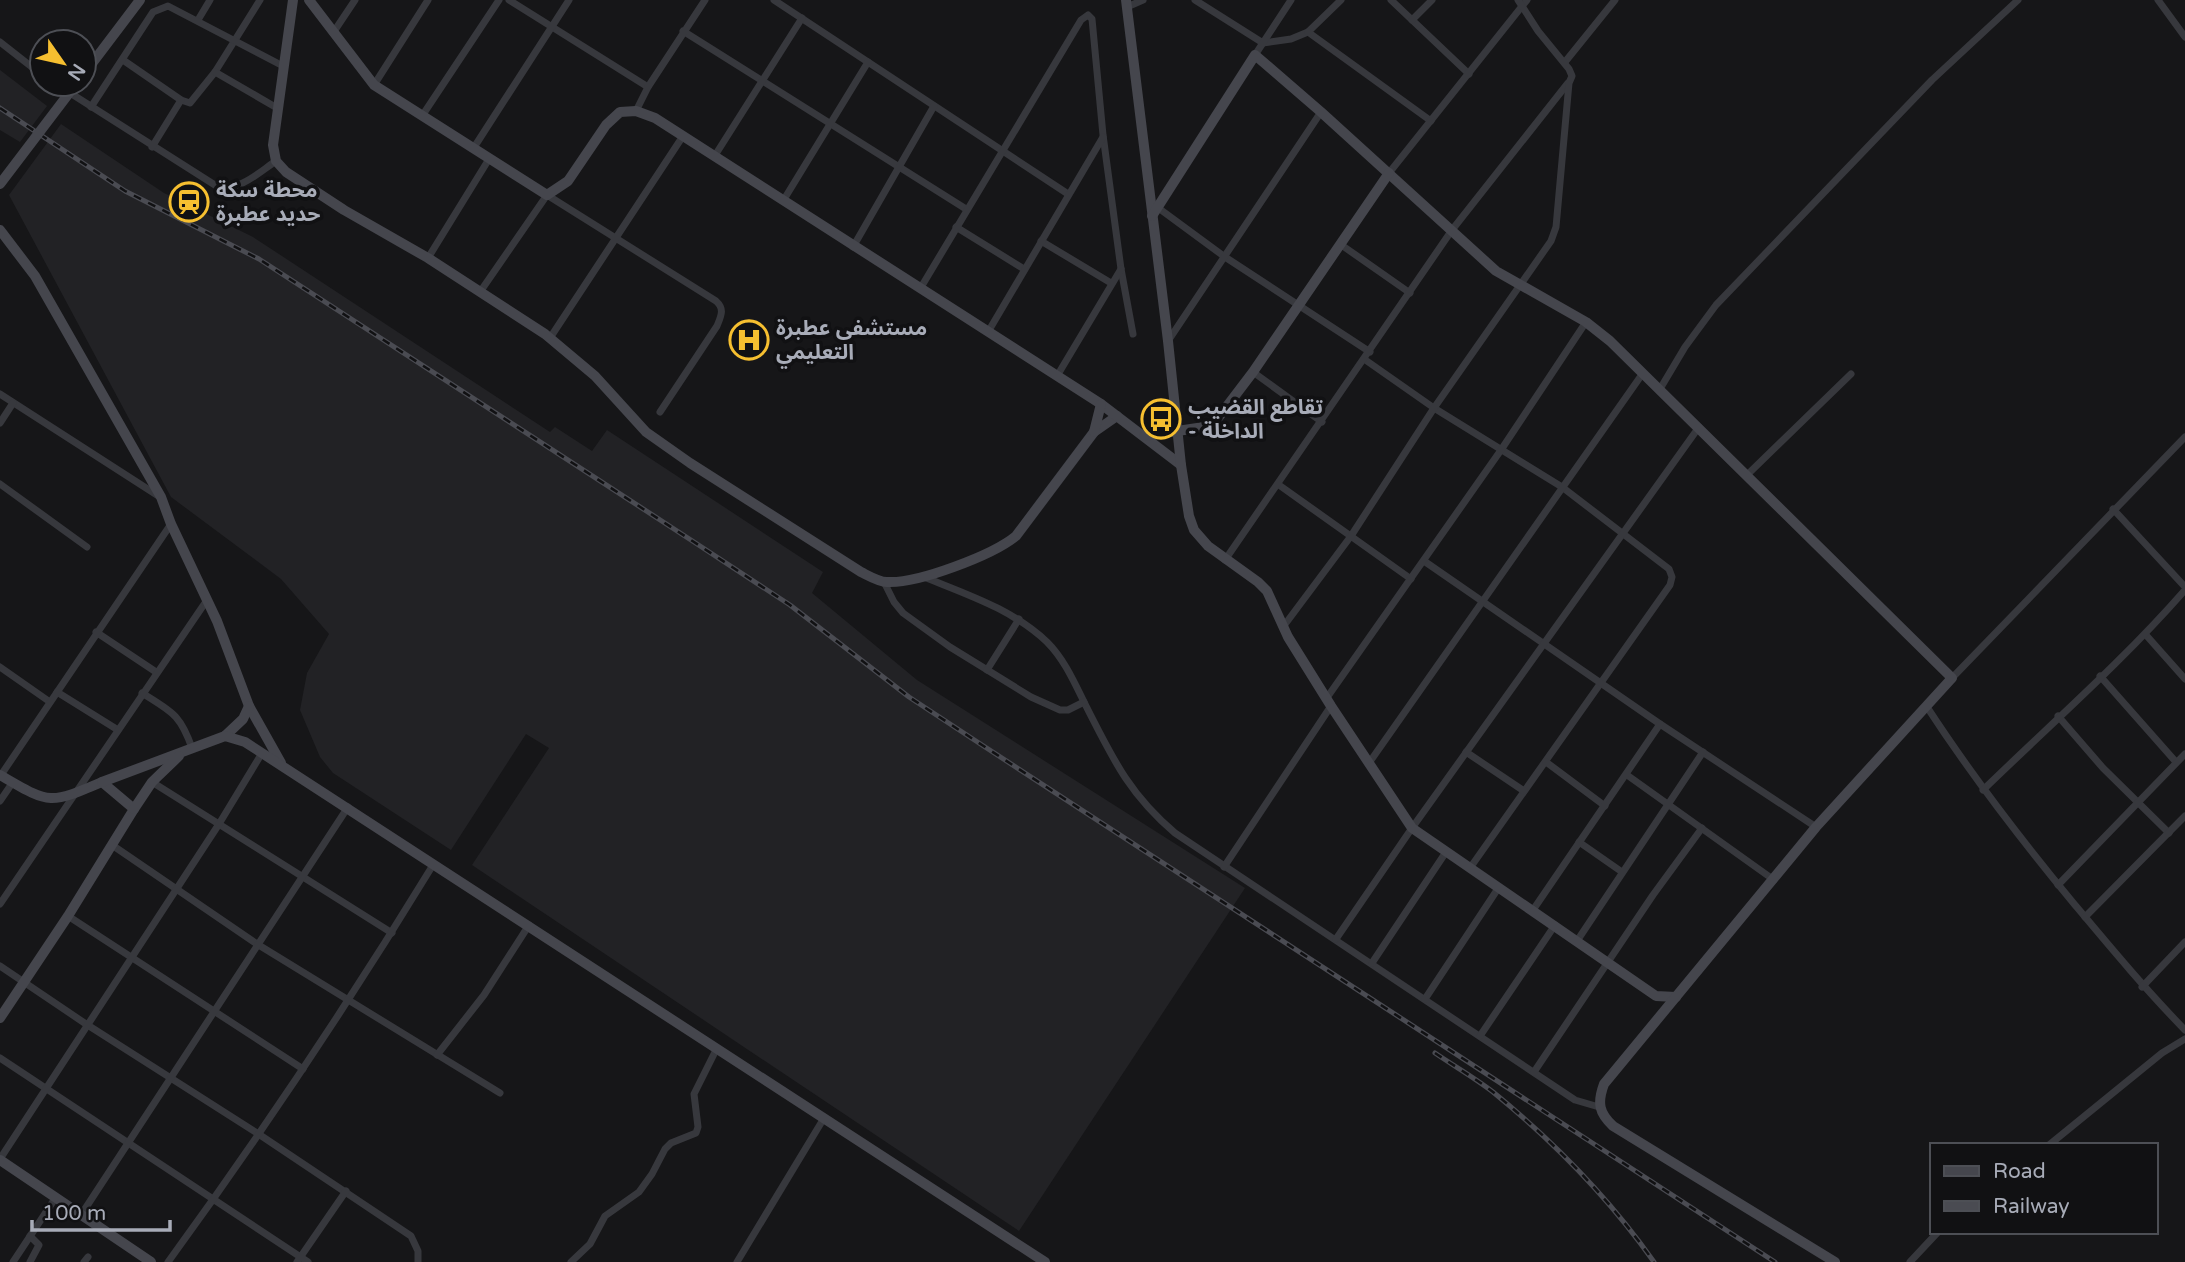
<svg xmlns="http://www.w3.org/2000/svg" width="2185" height="1262" font-family="'Varela Round','Noto Sans Arabic',sans-serif">
	<style>
		.built { fill: #222225 }
		.lines { fill: none; stroke-linecap: round; stroke-linejoin: round }
		.street { stroke: #37383d; stroke-width: 7 }
		.secondary { stroke: #45464d; stroke-width: 10 }
		.rail-casing { stroke: #4a4b52; stroke-width: 5 }
		.rail { stroke: #111113; stroke-width: 2.5; stroke-dasharray: 8; stroke-linecap: butt }
		.secondary-bridge { stroke: #45464d; stroke-width: 10 }
		.labels { text-anchor: middle; stroke-width: 7; stroke-linejoin: round; paint-order: stroke }
		.poi-label { font-size: 21px; font-weight: bold; fill: #a8acb8; stroke: #111113; text-anchor: start }
	</style>
	<rect width="100%" height="100%" fill="#161618"/>
	<!-- built -->
	<g class="built">
		<polygon points="0,70 47,106 20,142 0,130"/>
		<polygon points="61,124 164,193 253,237 550,432 555,427 592,451 607,430 823,572 812,593 917,680 1245,888 1019,1231 472,865 549,748 526,734 451,850 333,773 320,757 300,710 307,673 329,634 281,579 171,497 9,195"/>
	</g>
	<g class="lines">
		<!-- street -->
		<g class="street">
			<polyline points="509,0 648,87"/>
			<polyline points="774,0 1068,194"/>
			<polyline points="1195,0 1263,43 1291,39 1308,32 1341,0"/>
			<polyline points="1391,0 1469,74"/>
			<polyline points="2158,0 2185,37"/>
			<polyline points="1127,7 1143,0"/>
			<polyline points="198,20 210,0"/>
			<polyline points="1412,20 1432,0"/>
			<polyline points="683,31 966,209"/>
			<polyline points="1308,32 1431,121"/>
			<polyline points="333,33 355,0"/>
			<polyline points="0,42 42,75"/>
			<polyline points="1255,55 1291,0"/>
			<polyline points="123,60 181,100 190,103 215,72 260,0"/>
			<polyline points="1565,62 1615,0"/>
			<polyline points="215,72 277,108"/>
			<path d="M56 84 218 187C240 191 258 173 276 161"/>
			<polyline points="374,85 428,0"/>
			<polyline points="91,107 153,12 168,6 283,66"/>
			<polyline points="636,111 648,87 705,0"/>
			<polyline points="422,116 499,0"/>
			<polyline points="152,147 181,100"/>
			<polyline points="473,149 569,0"/>
			<polyline points="714,157 802,18"/>
			<polyline points="1389,173 1527,0"/>
			<polyline points="783,201 868,62"/>
			<polyline points="1157,207 1225,257 1370,352"/>
			<polyline points="956,227 1024,269"/>
			<polyline points="1041,241 1111,283"/>
			<polyline points="1340,244 1410,293"/>
			<polyline points="853,247 934,106"/>
			<polyline points="428,258 489,159"/>
			<polyline points="920,289 1081,20 1088,15 1092,19 1103,135 1121,269 1133,334"/>
			<path d="M480 292 547 195 716 301C725 309 721 316 717 326L660 412"/>
			<polyline points="988,332 1103,137"/>
			<polyline points="550,338 683,136"/>
			<polyline points="1168,341 1321,112"/>
			<polyline points="1364,359 1434,408 1562,487 1669,569 1672,577 1670,585 1470,868"/>
			<polyline points="1253,372 1322,422"/>
			<polyline points="1057,376 1121,269"/>
			<polyline points="1660,389 1685,347 1716,305 1932,80 2018,0"/>
			<polyline points="0,394 160,497"/>
			<polyline points="0,423 13,403"/>
			<polyline points="1747,475 1851,374"/>
			<polyline points="0,484 87,547"/>
			<polyline points="1279,485 1411,579"/>
			<polyline points="2113,509 2185,587"/>
			<polyline points="1225,560 1452,230 1568,83"/>
			<polyline points="1424,561 1660,724 1816,827"/>
			<path d="M924 577C968 595 1012 609 1047 642 1065 660 1075 684 1086 706 1113 759 1129 794 1175 833L1575 1100 1599 1107"/>
			<polyline points="884,582 894,602 903,613 950,647 1031,697 1060,710 1068,710 1084,702"/>
			<polyline points="1283,627 1351,536 1434,408 1551,241 1556,227 1569,83 1572,76 1569,69 1538,31 1518,0"/>
			<polyline points="96,632 156,672"/>
			<polyline points="2146,635 2185,679"/>
			<polyline points="0,667 50,702"/>
			<polyline points="987,670 1019,619"/>
			<polyline points="2100,676 2176,762"/>
			<polyline points="1952,678 2185,437"/>
			<polyline points="57,692 118,730"/>
			<path d="M142 693C172 712 180 714 192 748"/>
			<polyline points="1326,699 1501,450 1586,322"/>
			<path d="M1927 707C1972 776 2022 841 2075 905 2111 948 2146 990 2185 1030"/>
			<polyline points="2058,716 2103,768 2169,833"/>
			<polyline points="1466,752 1524,791"/>
			<polyline points="1546,762 1605,806"/>
			<polyline points="1369,763 1643,373"/>
			<polyline points="1,775 171,524"/>
			<polyline points="1627,775 1774,880"/>
			<polyline points="152,782 392,933"/>
			<path d="M1983 790C2051 724 2123 661 2185 590"/>
			<polyline points="0,801 13,782"/>
			<polyline points="1579,842 1622,872"/>
			<polyline points="112,845 257,944 500,1093"/>
			<polyline points="1224,867 1331,706"/>
			<polyline points="2058,885 2185,754"/>
			<polyline points="0,904 207,600"/>
			<polyline points="1533,910 1660,724"/>
			<polyline points="68,916 303,1069"/>
			<polyline points="2085,917 2185,816"/>
			<polyline points="1336,939 1412,828 1699,427"/>
			<polyline points="1577,941 1703,752"/>
			<polyline points="1372,963 1446,852"/>
			<polyline points="0,966 86,1024 260,1135 411,1236 418,1251 418,1262"/>
			<polyline points="2142,987 2185,942"/>
			<polyline points="1425,999 1499,887"/>
			<polyline points="1480,1036 1555,925"/>
			<polyline points="437,1055 484,995 529,925"/>
			<polyline points="0,1058 308,1262"/>
			<polyline points="1534,1072 1653,895 1702,828"/>
			<polyline points="2049,1145 2162,1053 2185,1039"/>
			<polyline points="0,1159 219,824 262,753"/>
			<polyline points="81,1215 348,807"/>
			<polyline points="30,1236 39,1245 30,1262"/>
			<polyline points="13,1262 56,1197"/>
			<polyline points="84,1262 88,1257"/>
			<path d="M168 1262C262 1133 350 1001 433 865"/>
			<polyline points="297,1262 346,1191"/>
			<polyline points="571,1262 590,1244 605,1216 639,1192 652,1174 665,1149 671,1143 696,1133 698,1127 694,1094 717,1048"/>
			<polyline points="737,1262 824,1118"/>
			<polyline points="1910,1262 1938,1232"/>
		</g>
		<!-- secondary -->
		<g class="secondary">
			<path d="M293 0 273 145 276 161 286 172 344 210 428 258 545 334 595 376 646 432 690 463 861 572C869 576 879 582 887 582 917 584 993 555 1016 536L1094 432 1117 416"/>
			<polyline points="309,0 374,85 547,195 568,181 606,125 620,112 636,111 655,118 1101,404 1181,465"/>
			<polyline points="1126,0 1168,341 1181,465 1189,516 1194,530 1208,546 1258,582 1267,591 1288,637 1331,706 1412,828 1656,996 1676,997"/>
			<polyline points="84,74 140,0"/>
			<path d="M1152 216 1255 55 1321 112 1496 271 1586 322 1610 341 1952 678 1816 827 1604 1084C1597 1103 1599 1113 1613 1126L1835 1262"/>
			<polyline points="0,230 35,276 161,497 171,524 217,621 249,706 281,763"/>
			<polyline points="1094,432 1101,404"/>
			<polyline points="1144,436 1204,427 1218,418 1253,372 1389,173"/>
			<polyline points="225,736 243,719 249,706"/>
			<path d="M0 775C50 804 48 805 102 782L134 809 68 916 0 1018"/>
			<polyline points="102,782 225,736 245,742 1045,1262"/>
			<polyline points="134,809 152,782 179,756"/>
			<polyline points="0,1160 151,1262"/>
		</g>
		<!-- rail casing -->
		<g class="rail-casing">
			<g id="rail">
				<polyline points="0,108 125,191 259,259 694,542 790,605 909,697 982,745 1775,1262"/>
				<path d="M1435 1053C1454 1066 1475 1078 1493 1092 1553 1141 1609 1198 1654 1262"/>
			</g>
		</g>
		<!-- rail -->
		<use href="#rail" class="rail"/>
		<!-- secondary-bridge -->
		<polyline class="secondary-bridge" points="0,184 76,84"/>
	</g>
	<!-- icons -->
	<defs>
		<g id="station-ring" transform="scale(2.0125)"><circle r="9.5" fill="#111113" stroke="#f6bf30" stroke-width="1.5"/><path d="M-3-6H3Q5-6 5-4V2Q5 4 3 4L4.5 6H3L1.5 4h-3L-3 6H-4.5L-3 4Q-5 4-5 2V-4Q-5-6-3-6ZM-3.5-4v3h7v-3ZM-3.5 1v1.5H-2V1ZM2 1v1.5H3.5V1Z" fill="#f6bf30"/></g>
		<g id="hospital-ring" transform="scale(2.0125)"><circle r="9.5" fill="#111113" stroke="#f6bf30" stroke-width="1.5"/><path d="M-5-5h3v3.5h4V-5h3V5h-3V1.5h-4V5h-3Z" fill="#f6bf30"/></g>
		<g id="bus-ring" transform="scale(2.0125)"><circle r="9.5" fill="#111113" stroke="#f6bf30" stroke-width="1.5"/><path d="M-5-6H5V4H4V6H2V4H-2V6H-4V4H-5ZM-3.5-4V0h7V-4ZM-3.5 1.2v1.5H-2V1.2ZM2 1.2v1.5H3.5V1.2Z" fill="#f6bf30"/></g>
	</defs>
	<g fill-rule="evenodd">
		<use href="#station-ring" x="189" y="202"/>
		<use href="#hospital-ring" x="749" y="340"/>
		<use href="#bus-ring" x="1161" y="419"/>
	</g>
	<g class="labels">
		<!-- poi labels -->
		<g class="poi-label">
			<text x="216" y="197">محطة سكة<tspan x="216" dy="24">حديد عطبرة</tspan></text>
			<text x="776" y="335">مستشفى عطبرة<tspan x="776" dy="24">التعليمي</tspan></text>
			<text x="1188" y="414">تقاطع القضيب<tspan x="1188" dy="24">- الداخلة</tspan></text>
		</g>
	</g>
	<!-- legend -->
	<rect x="1930" y="1143" width="228" height="91" fill="#111113" stroke="#4d4f55" stroke-width="2"/>
	<rect x="1944" y="1166" width="35" height="10" fill="#45464d" stroke="#4d4f55" stroke-width="2"/>
	<text x="1993" y="1178" font-size="21" fill="#a8acb8">Road</text>
	<rect x="1944" y="1201" width="35" height="10" fill="#4a4b52" stroke="#4d4f55" stroke-width="2"/>
	<text x="1993" y="1213" font-size="21" fill="#a8acb8">Railway</text>
	<!-- north arrow -->
	<g transform="translate(63 63) rotate(124)"><circle r="33" fill="#111113" stroke="#4d4f55" stroke-width="2"/>
	<path d="M0-5L12 26L0 18L-12 26Z" fill="#f6bf30"/>
	<text y="-10" font-size="19" font-weight="bold" text-anchor="middle" fill="#a8acb8">N</text>
	</g>
	<!-- scale -->
	<path d="M32 1220v10h138v-10" fill="none" stroke="#a8acb8" stroke-width="3.5"/>
	<text x="42" y="1220" font-size="21" fill="#a8acb8" stroke="#111113" stroke-width="5" paint-order="stroke">100 m</text>
</svg>
